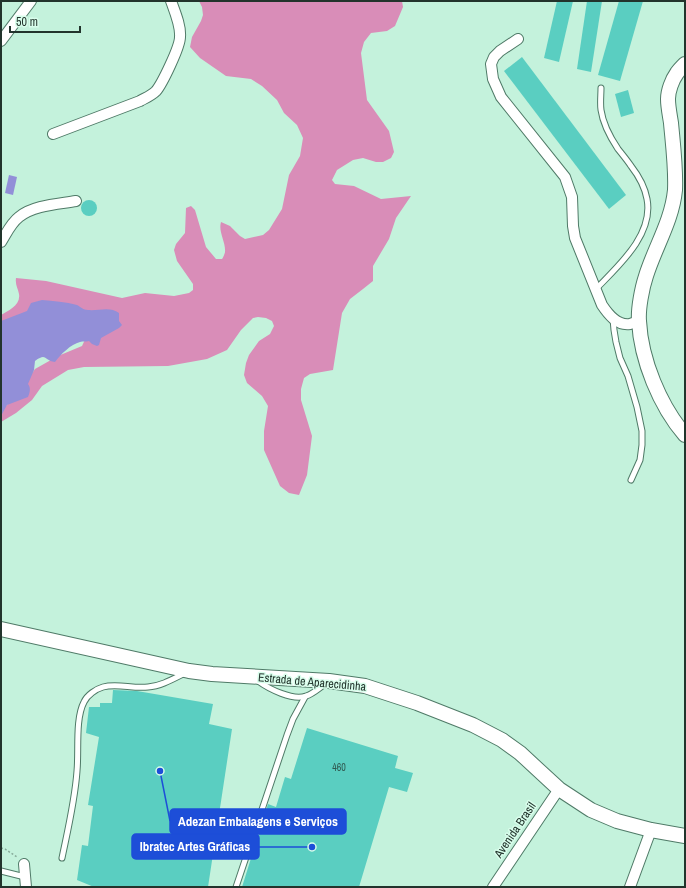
<svg xmlns="http://www.w3.org/2000/svg" width="686" height="888" font-family="'Archivo Narrow',sans-serif">
	<style>
		.forest { fill: #d98db8 }
		.water { fill: #928fd8 }
		.building { fill: #5acec1 }
		.lines { fill: none; stroke-linecap: round; stroke-linejoin: round }
		.lane-casing { stroke: #4f7a67; stroke-width: 7 }
		.street-casing { stroke: #4f7a67; stroke-width: 12 }
		.secondary-casing { stroke: #4f7a67; stroke-width: 16 }
		.path { stroke: #87ab9a; stroke-width: 1.5; stroke-dasharray: 2 2; stroke-linecap: butt }
		.lane { stroke: #fff; stroke-width: 5 }
		.street { stroke: #fff; stroke-width: 10 }
		.secondary { stroke: #fff; stroke-width: 14 }
		.labels { text-anchor: middle; stroke-width: 3; stroke-linejoin: round; paint-order: stroke }
		.number-label { font-size: 10px; fill: #305a51 }
		.street-label { font-size: 12px; fill: #22342c; stroke: #d8fdeb }
		.leader { fill: none; stroke: #1d4ed8; stroke-width: 1.5 }
		.callout-dot { fill: #1d4ed8; stroke: #d8fdeb; stroke-width: 1.5 }
		.callout { fill: #1d4ed8; stroke: #1d4ed8; stroke-width: 1.5 }
		.callout-label { font-size: 13px; text-anchor: middle; font-weight: bold; fill: #fff }
	</style>
	<rect width="100%" height="100%" fill="#c4f2dc"/>
	<!-- forest -->
	<path class="forest" d="M199 1H402L403 7 395 26 387 31 371 33 364 42 361 53 367 100 389 131 394 152 391 158 383 162H376L363 158 353 160 337 170 332 180 335 184 354 186 381 199 411 196 396 218 389 239 373 266V281L363 289 350 299 342 313 333 370 310 374 304 378 301 389V400L312 436 307 475 299 495 289 493 280 486 264 450V431L268 406 262 396 247 383 244 375 246 363 249 355 259 341 270 334 274 326 272 321 266 318 258 317 253 318 241 330 227 350 207 359 168 366 84 367 68 370 42 386 32 400 16 413 1 422V410L14 399 35 369 58 356 82 346 90 329 1 337V315C8 311 21 305 19 294 18 288 15 285 16 278L46 281 122 298 145 293 174 296 189 293 193 290V284L177 261 174 250 176 244 185 233 186 208 191 206 195 210 206 247 216 259H222C223 258 225 253 225 252 226 242 218 232 221 222L230 226 240 236 245 239 263 235 269 230 282 209 289 175 300 156 303 138 297 125 284 113 277 100 262 86 251 79 226 76 200 58 190 47 192 37 201 21 203 15 202 7Z"/>
	<!-- water -->
	<g class="water">
		<polygon points="9,175 17,177 13,195 5,193"/>
		<path d="M42 300C53 301 66 302 77 305 81 307 83 310 88 310 99 311 110 306 119 313V321L122 325 119 328 101 338 99 345 97 346 92 344 89 341C86 342 83 341 80 342 71 344 60 355 55 362 44 361 47 352 35 361L34 370 28 384C31 388 30 392 28 397L7 405 1 416V321L27 311 31 303Z"/>
	</g>
	<!-- building -->
	<g class="building">
		<polygon points="557,1 573,1 559,62 544,58"/>
		<polygon points="587,1 602,1 591,72 577,69"/>
		<polygon points="619,1 643,1 620,81 598,75"/>
		<polygon points="522,57 626,195 609,209 504,71"/>
		<polygon points="628,90 634,113 621,117 615,94"/>
		<circle cx="89" cy="208" r="8"/>
		<polygon points="113,690 137,691 213,704 209,724 232,729 208,887 94,887 77,880 82,845 88,846 93,806 88,805 99,737 86,733 89,707 100,707 100,703 112,703"/>
		<polygon points="307,728 398,756 395,768 413,773 407,792 389,787 359,887 242,887 268,804 276,807 285,777 291,779"/>
	</g>
	<g class="lines">
		<!-- lane casing -->
		<g class="lane-casing">
			<g id="lane">
				<path d="M596 289C618 266 654 235 647 199 645 188 638 175 631 166 627 160 622 154 618 149 610 137 603 124 601 110 600 103 601 95 601 88"/>
				<polyline points="613,319 614,330 616,342 620,358 628,376 637,407 642,431 642,445 640,460 631,480"/>
				<path d="M258 681C269 689 293 701 306 696 313 694 319 688 325 684"/>
				<path d="M62 858C68 829 75 800 77 771 79 751 75 719 84 702 87 695 96 689 103 687 117 683 133 689 148 687 161 686 173 679 185 673"/>
				<polyline points="1,871 25,877"/>
				<polyline points="236,887 287,735 293,719 305,697"/>
			</g>
		</g>
		<!-- street casing -->
		<g class="street-casing">
			<g id="street">
				<path d="M518 39 500 51 494 57 491 64 493 79 501 97 565 177 572 197 573 226 575 238 602 305C608 314 617 326 630 324 633 323 636 322 639 321"/>
				<polyline points="1,41 31,1"/>
				<path d="M53 134 140 101C145 98 151 96 156 91 162 84 180 47 180 37 181 26 175 12 171 1"/>
				<path d="M1 242C6 234 11 223 19 217 33 205 59 204 76 201"/>
				<polyline points="24,864 26,887"/>
				<polyline points="493,887 559,789"/>
				<polyline points="630,887 651,830"/>
			</g>
		</g>
		<!-- secondary casing -->
		<g class="secondary-casing">
			<g id="secondary">
				<path d="M685 64C682 67 679 70 677 73 672 80 668 91 668 99 668 107 670 116 671 123 673 145 676 168 675 190 672 221 655 247 646 276 642 288 638 309 639 321 641 360 660 406 685 435"/>
				<polyline points="1,629 189,671 212,674 329,681 365,686 417,703 473,725 502,740 520,753 559,789 591,810 617,821 651,830 685,836"/>
			</g>
		</g>
		<!-- path -->
		<polyline class="path" points="1,848 5,849 17,857"/>
		<!-- lane -->
		<use href="#lane" class="lane"/>
		<!-- street -->
		<use href="#street" class="street"/>
		<!-- secondary -->
		<use href="#secondary" class="secondary"/>
	</g>
	<g class="labels">
		<!-- number labels -->
		<g class="number-label">
			<text x="339" y="771">460</text>
		</g>
		<!-- street labels -->
		<g class="street-label">
			<text transform="translate(312 682) rotate(5)" y="4">Estrada de Aparecidinha</text>
			<text transform="translate(515 830) rotate(-56)" y="4">Avenida Brasil</text>
		</g>
	</g>
	<!-- callouts -->
	<path class="leader" d="M160 771L170 821M312 847L259 847"/>
	<g class="callout-dot">
		<circle cx="160" cy="771" r="4"/>
		<circle cx="312" cy="847" r="4"/>
	</g>
	<g class="callout">
		<rect x="170" y="809" width="176" height="25" rx="4"/>
		<rect x="132" y="834" width="127" height="25" rx="4"/>
	</g>
	<g class="callout-label">
		<text x="258" y="826">Adezan Embalagens e Serviços</text>
		<text x="195" y="851">Ibratec Artes Gráficas</text>
	</g>
	<!-- border -->
	<rect width="686" height="888" fill="none" stroke="#22342c" stroke-width="4"/>
	<!-- scale -->
	<path d="M10 26v6h70v-6" fill="none" stroke="#22342c" stroke-width="2"/>
	<text x="16" y="26" font-size="12" fill="#22342c" stroke="#d8fdeb" stroke-width="3" paint-order="stroke">50 m</text>
</svg>
